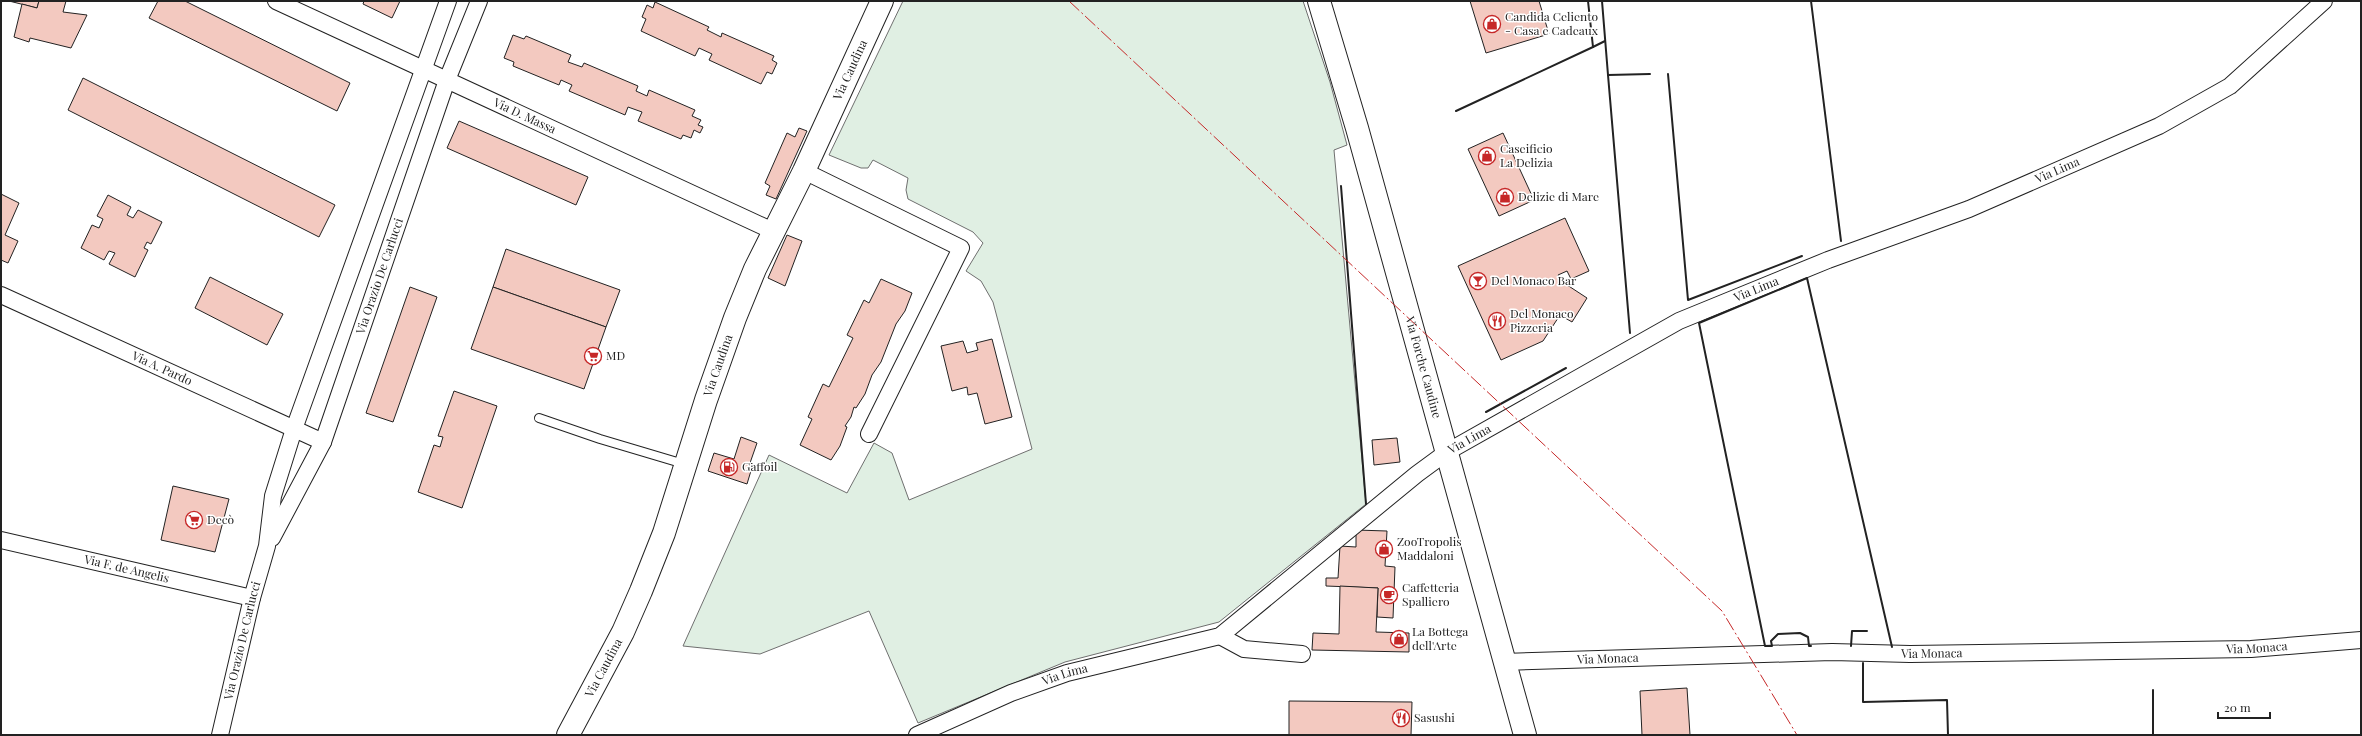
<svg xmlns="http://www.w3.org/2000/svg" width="2362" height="736" font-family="'Playfair Display',serif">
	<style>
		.green { fill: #e0efe3; stroke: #6f6f6f }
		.building { fill: #f3c9c0; stroke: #222 }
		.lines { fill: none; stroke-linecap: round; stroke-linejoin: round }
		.lane-casing { stroke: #222; stroke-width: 10 }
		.street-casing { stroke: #222; stroke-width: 18 }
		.secondary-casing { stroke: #222; stroke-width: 24 }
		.primary-casing { stroke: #222; stroke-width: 24 }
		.lane { stroke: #fff; stroke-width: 8 }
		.street { stroke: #fff; stroke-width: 16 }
		.secondary { stroke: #fff; stroke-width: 22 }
		.primary { stroke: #fff; stroke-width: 22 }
		.wall { stroke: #222; stroke-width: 2 }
		.power { stroke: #c62828; stroke-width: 1; stroke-dasharray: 14 3 2 3; stroke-linecap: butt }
		.labels { text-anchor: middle; stroke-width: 3; stroke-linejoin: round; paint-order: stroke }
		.poi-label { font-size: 12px; fill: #222; stroke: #fff; text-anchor: start }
		.street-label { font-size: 12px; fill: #222; stroke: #fff }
	</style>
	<rect width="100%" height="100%" fill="#fff"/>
	<!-- green -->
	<polygon class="green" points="903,1 1303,1 1330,82 1347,145 1334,150 1366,504 1219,622 1065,662 918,723 869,611 760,654 683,646 769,455 847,493 874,443 892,453 909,500 1032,449 993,302 981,281 966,271 983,243 973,232 908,199 906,190 908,178 873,160 868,168 861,168 829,155"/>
	<!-- building -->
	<g class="building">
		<polygon points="9,1 39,1 37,8"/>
		<polygon points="39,1 66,1 63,12 87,15 71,48 30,38 29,42 14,37 22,4 37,8"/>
		<polygon points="158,1 185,1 350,83 337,111 149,18"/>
		<polygon points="364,1 400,1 392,18 363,4"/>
		<polygon points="1470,1 1539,1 1549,34 1486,53"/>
		<polygon points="655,2 709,27 707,30 721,37 722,33 774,56 772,60 777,63 772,74 767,72 761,84 709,60 712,54 699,48 695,56 641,31 646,19 642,17 647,5 653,8"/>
		<polygon points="513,35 524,39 526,36 571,55 568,62 582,67 584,63 638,86 636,91 647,96 649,90 695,110 692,116 701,120 698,125 703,127 700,133 694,130 691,138 683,135 681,139 638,121 642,112 628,107 625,115 569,91 572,85 561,80 559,85 513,66 514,62 504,58"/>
		<polygon points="83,78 335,205 319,237 68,110"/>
		<polygon points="459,121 588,177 576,205 447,148"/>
		<polygon points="799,128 807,131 776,199 766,195 770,186 765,183 787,133 795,137"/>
		<polygon points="1503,133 1534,200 1499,216 1468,149"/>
		<polygon points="1,194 19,203 5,235 18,241 8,263 1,260"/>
		<polygon points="108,195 131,207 127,215 133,218 138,210 162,222 151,244 147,242 144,248 148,250 135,277 109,264 115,253 109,251 104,260 81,248 92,225 99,228 103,219 97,216"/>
		<polygon points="1565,218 1589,271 1571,279 1567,271 1558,275 1561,281 1587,298 1572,322 1560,315 1543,341 1501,360 1458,266"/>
		<polygon points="787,235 802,241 785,286 768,278"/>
		<polygon points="506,249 620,290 606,327 493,287"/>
		<polygon points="210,277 283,314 267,345 195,308"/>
		<polygon points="881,279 912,293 905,311 896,324 881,362 872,375 865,394 856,408 854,407 851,417 845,426 847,427 840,446 831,460 800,445 812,419 808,417 823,384 829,387 853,338 847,335 864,300 869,303"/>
		<polygon points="410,287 437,297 393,422 366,413"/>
		<polygon points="493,287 606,327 584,389 471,349"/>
		<polygon points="992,339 1012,417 985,424 977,393 968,395 967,387 952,391 941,346 963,341 967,353 978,350 976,343"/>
		<polygon points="454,391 497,406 462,508 418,492 434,445 440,447 443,437 438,436"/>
		<polygon points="741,437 757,443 750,463 753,464 747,484 708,471 714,453 734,459"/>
		<polygon points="1397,438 1400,462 1374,465 1372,440"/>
		<polygon points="173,486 229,499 215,552 161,540"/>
		<polygon points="1356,530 1387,531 1385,566 1395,567 1393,618 1377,617 1378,588 1326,586 1326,578 1338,578 1340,546 1356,547"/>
		<polygon points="1340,586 1378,588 1376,632 1409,633 1409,652 1312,650 1313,633 1339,634"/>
		<polygon points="1687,688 1690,735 1642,735 1640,691"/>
		<polygon points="1289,701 1412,702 1411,735 1289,735"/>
	</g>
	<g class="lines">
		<!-- lane casing -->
		<g class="lane-casing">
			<polyline id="lane" points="539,418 600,439 684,464"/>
		</g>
		<!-- street casing -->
		<g class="street-casing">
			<g id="street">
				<path id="s1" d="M276 1 773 231"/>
				<polyline points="804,171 961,248 869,434"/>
				<path id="s2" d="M1 295 323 442"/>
				<path id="s3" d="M272 538 323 442 447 80 479 1"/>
				<path id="s4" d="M1 540 252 598"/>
				<polyline points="1220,636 1244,649 1302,654"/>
				<path id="s5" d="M1503 662 1832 652 1910 654 2251 649 2361 640"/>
				<path id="s6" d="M220 735 252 598 267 546 273 496 294 429 448 1"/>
				<path id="s7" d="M917 735 1011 693 1067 673 1220 636 1417 474 1447 452 1679 321 1828 260 1969 209 2159 126 2230 86 2324 1"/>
			</g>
		</g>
		<!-- secondary casing -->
		<g class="secondary-casing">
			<g id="secondary">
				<path id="s8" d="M568 735 623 632 641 591 664 533 706 400 735 318 755 269 804 171 882 1"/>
			</g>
		</g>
		<!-- primary casing -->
		<g class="primary-casing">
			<g id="primary">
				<path id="s9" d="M1319 1 1357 128 1525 735"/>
			</g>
		</g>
		<!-- lane -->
		<use href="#lane" class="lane"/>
		<!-- street -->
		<use href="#street" class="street"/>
		<!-- secondary -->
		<use href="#secondary" class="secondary"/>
		<!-- primary -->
		<use href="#primary" class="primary"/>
		<!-- wall -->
		<g class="wall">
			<polyline points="1588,1 1593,47 1605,41"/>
			<polyline points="1602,1 1608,75 1650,74"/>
			<polyline points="1811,1 1841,241"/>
			<polyline points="1668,74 1688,300 1802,256"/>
			<polyline points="1608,75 1630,333"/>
			<polyline points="1456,111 1593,47"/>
			<polyline points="1341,186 1366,504"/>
			<polyline points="1486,412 1566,368"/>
			<polyline points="1811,646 1809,646 1808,637 1800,633 1778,634 1771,641 1772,646 1765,646 1699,323 1807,278 1892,647"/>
			<polyline points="1851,646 1852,631 1867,631"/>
			<polyline points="1863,663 1863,702 1947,700 1948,735"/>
			<polyline points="2153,735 2153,690"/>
		</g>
		<!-- power -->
		<polyline class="power" points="1069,1 1722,611 1797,735"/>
	</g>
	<!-- icons -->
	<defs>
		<g id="shop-ring" transform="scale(0.9)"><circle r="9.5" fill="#fff" stroke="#c62828" stroke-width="1.5"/><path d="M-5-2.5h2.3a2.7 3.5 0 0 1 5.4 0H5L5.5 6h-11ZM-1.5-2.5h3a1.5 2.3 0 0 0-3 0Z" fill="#c62828"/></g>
		<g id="bar-ring" transform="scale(0.9)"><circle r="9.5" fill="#fff" stroke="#c62828" stroke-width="1.5"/><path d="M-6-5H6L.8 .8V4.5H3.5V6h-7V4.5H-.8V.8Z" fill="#c62828"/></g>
		<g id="restaurant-ring" transform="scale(0.9)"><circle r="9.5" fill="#fff" stroke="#c62828" stroke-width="1.5"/><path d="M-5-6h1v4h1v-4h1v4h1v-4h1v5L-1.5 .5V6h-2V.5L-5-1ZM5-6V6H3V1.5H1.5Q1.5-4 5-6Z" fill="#c62828"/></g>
		<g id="supermarket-ring" transform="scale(0.9)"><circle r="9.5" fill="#fff" stroke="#c62828" stroke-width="1.5"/><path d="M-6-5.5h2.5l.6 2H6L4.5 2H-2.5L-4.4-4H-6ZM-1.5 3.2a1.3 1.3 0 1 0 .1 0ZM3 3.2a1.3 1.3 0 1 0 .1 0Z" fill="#c62828"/></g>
		<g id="fuel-ring" transform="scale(0.9)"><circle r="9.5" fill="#fff" stroke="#c62828" stroke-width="1.5"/><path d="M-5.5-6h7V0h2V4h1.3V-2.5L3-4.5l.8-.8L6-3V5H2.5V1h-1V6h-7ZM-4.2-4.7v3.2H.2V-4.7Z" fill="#c62828"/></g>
		<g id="cafe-ring" transform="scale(0.9)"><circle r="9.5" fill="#fff" stroke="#c62828" stroke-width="1.5"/><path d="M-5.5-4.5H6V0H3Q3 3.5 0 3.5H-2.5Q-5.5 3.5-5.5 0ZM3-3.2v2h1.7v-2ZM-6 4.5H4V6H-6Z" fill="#c62828"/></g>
	</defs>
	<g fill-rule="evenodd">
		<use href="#shop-ring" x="1492" y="24"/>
		<use href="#shop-ring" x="1487" y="156"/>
		<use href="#shop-ring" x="1505" y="197"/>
		<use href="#bar-ring" x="1478" y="281"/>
		<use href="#restaurant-ring" x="1497" y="321"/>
		<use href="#supermarket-ring" x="593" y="356"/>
		<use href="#fuel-ring" x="729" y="467"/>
		<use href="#supermarket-ring" x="194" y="520"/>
		<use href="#shop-ring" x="1384" y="549"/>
		<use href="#cafe-ring" x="1389" y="595"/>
		<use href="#shop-ring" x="1399" y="639"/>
		<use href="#restaurant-ring" x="1401" y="718"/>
	</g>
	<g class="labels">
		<!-- poi labels -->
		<g class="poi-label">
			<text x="1505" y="21">Candida Celiento<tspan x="1505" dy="14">- Casa e Cadeaux</tspan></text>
			<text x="1500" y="153">Caseificio<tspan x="1500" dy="14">La Delizia</tspan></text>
			<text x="1518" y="201">Delizie di Mare</text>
			<text x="1491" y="285">Del Monaco Bar</text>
			<text x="1510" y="318">Del Monaco<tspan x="1510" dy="14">Pizzeria</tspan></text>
			<text x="606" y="360">MD</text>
			<text x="742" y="471">Gaffoil</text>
			<text x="207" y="524">Decò</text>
			<text x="1397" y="546">ZooTropolis<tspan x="1397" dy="14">Maddaloni</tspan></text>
			<text x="1402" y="592">Caffetteria<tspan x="1402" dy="14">Spalliero</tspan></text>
			<text x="1412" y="636">La Bottega<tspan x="1412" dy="14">dell'Arte</tspan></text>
			<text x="1414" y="722">Sasushi</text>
		</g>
		<!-- street labels -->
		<g class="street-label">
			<text dy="4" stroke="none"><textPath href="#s8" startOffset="724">Via Caudina</textPath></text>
			<text dy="4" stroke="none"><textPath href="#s1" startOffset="274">Via D. Massa</textPath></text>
			<text dy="4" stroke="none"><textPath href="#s7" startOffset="1286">Via Lima</textPath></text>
			<text dy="4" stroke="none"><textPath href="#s3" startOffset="284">Via Orazio De Carlucci</textPath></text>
			<text dy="4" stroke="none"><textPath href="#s7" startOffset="962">Via Lima</textPath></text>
			<text dy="4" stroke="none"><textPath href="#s8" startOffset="400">Via Caudina</textPath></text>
			<text dy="4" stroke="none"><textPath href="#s9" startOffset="381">Via Forche Caudine</textPath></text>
			<text dy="4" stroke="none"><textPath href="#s2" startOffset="177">Via A. Pardo</textPath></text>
			<text dy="4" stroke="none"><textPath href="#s7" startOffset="638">Via Lima</textPath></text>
			<text dy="4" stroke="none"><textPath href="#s4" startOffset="129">Via F. de Angelis</textPath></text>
			<text dy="4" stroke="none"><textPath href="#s6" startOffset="97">Via Orazio De Carlucci</textPath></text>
			<text dy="4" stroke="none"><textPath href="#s5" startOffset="754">Via Monaca</textPath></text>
			<text dy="4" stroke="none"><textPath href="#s5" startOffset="429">Via Monaca</textPath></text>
			<text dy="4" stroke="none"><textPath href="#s5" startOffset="105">Via Monaca</textPath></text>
			<text dy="4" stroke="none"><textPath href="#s8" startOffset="76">Via Caudina</textPath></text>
			<text dy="4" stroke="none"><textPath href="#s7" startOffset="160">Via Lima</textPath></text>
		</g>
	</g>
	<!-- border -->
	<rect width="2362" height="736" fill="none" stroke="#222222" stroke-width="4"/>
	<!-- scale -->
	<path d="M2218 712v6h52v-6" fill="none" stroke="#222222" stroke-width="2"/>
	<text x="2224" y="712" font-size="12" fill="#222222" stroke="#ffffff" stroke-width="3" paint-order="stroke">20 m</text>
</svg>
